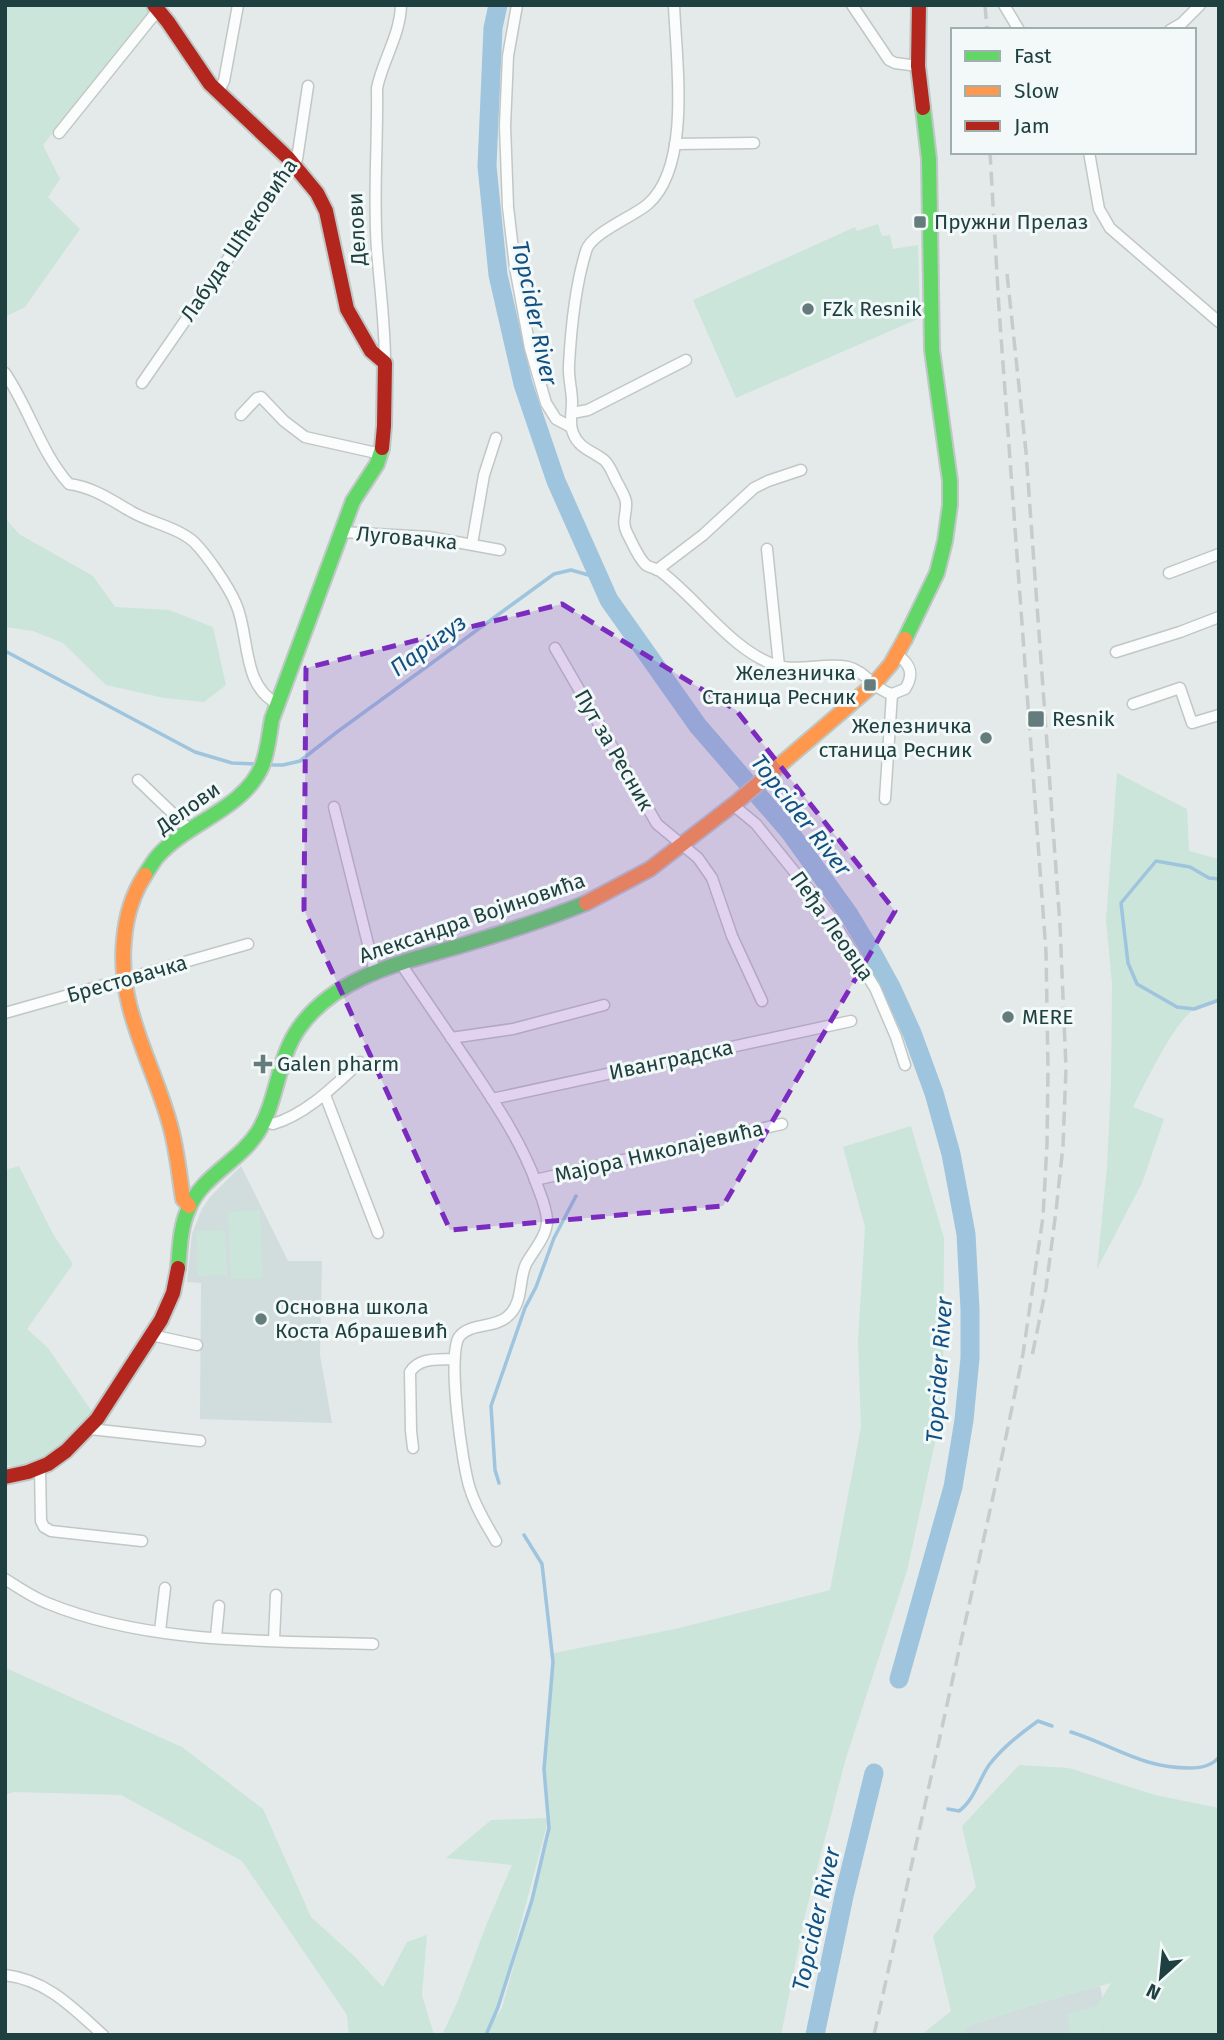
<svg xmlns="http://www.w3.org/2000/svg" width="1224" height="2040" font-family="'Fira Sans',sans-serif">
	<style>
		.built { fill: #d1dcdc }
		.green { fill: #cbe5da; fill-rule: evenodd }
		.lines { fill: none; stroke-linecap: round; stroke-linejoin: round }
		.stream { stroke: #9fc4de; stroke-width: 3.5 }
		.river { stroke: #9fc4de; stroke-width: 19 }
		.street-casing { stroke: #c1c7c6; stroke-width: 13 }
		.fast-casing { stroke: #bfc8c7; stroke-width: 18 }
		.slow-casing { stroke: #bfc8c7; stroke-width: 18 }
		.jam-casing { stroke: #bfc8c7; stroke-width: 18 }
		.street { stroke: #fbfcfc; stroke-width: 10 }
		.fast { stroke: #63d668; stroke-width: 14 }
		.slow { stroke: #ff974d; stroke-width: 14 }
		.jam { stroke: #b3261e; stroke-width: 14 }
		.rail { stroke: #c7cbcb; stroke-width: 3.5; stroke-dasharray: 14 7; stroke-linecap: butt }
		.marked { fill: #7b2cbf; fill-opacity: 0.2; stroke: #7b2cbf; stroke-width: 5; stroke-dasharray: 14 9; stroke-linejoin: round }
		.poi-dot { fill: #647c7b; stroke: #f2f9f8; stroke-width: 2.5 }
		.labels { text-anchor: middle; stroke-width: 6; stroke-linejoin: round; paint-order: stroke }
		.poi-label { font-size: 21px; fill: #1f4040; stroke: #f2f9f8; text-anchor: start }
		.street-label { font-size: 21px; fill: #1f4040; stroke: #f2f9f8 }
		.water-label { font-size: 23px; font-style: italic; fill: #125083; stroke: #f2f9f8 }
	</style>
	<rect width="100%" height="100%" fill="#e4eae9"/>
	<!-- built -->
	<g class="built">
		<polygon points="241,1166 288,1261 322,1261 320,1355 332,1423 200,1419 201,1283 187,1282 192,1234 202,1209 210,1197"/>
		<polygon points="1100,1986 1110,2035 961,2035 967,2026 1052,1999"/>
	</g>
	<!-- green -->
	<g class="green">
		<polygon points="5,5 155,5 43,145 60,179 48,197 80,229 25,307 5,317"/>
		<polygon points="878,224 882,236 890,235 893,249 918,245 920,318 736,398 693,300 855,227 857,231"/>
		<polygon points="5,518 19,534 93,576 115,607 169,610 213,627 226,685 204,702 164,698 106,685 63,643 33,631 5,627"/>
		<path d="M1117 773 1187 809 1189 851 1219 859V1000C1211 1003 1200 1005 1193 1010 1172 1026 1146 1082 1133 1107L1164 1119 1142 1183 1097 1269 1107 1167 1111 1082 1112 984 1106 920Z"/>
		<path d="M911 1126 944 1238 943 1406 907 1571 846 1758 806 1911 781 2035H442L457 2003 487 1923 512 1865 446 1858 491 1820 548 1818 544 1769 554 1653 675 1629 830 1590 861 1427 858 1341 865 1227 843 1147ZM548 1821 549 1837 502 2008 496 2017Z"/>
		<polygon points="19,1166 53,1234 73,1264 27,1329 48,1348 93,1413 80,1428 37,1464 5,1466 5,1170"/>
		<polygon points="260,1210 263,1278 231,1279 228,1212"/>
		<polygon points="225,1230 227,1275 198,1276 196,1231"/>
		<polygon points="8,1669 182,1747 263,1809 311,1917 354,1956 383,1987 407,1942 427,1935 422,1995 434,2035 349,2035 347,2015 242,1861 121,1795 14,1792 5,1795 5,1671"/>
		<polygon points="1019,1765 1069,1768 1155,1795 1219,1808 1219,2035 1106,2035 1100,2018 1104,2035 1071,2035 1066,2014 1097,2006 1111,1983 1052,1999 968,2026 961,2035 921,2035 951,2011 933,1936 976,1887 962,1826"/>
	</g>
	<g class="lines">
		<!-- stream -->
		<g class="stream">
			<polyline points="5,651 195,752 232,763 256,764"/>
			<polyline points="268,765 283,765 300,761 337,732 554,574 571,570 599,578"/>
			<polyline points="1219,879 1209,878 1190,867 1156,861 1121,903 1128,963 1137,984 1177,1007 1194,1009 1219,1000"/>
			<polyline points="499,1483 495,1470 491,1406 525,1308 536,1287 554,1238 576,1196"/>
			<path d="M1071 1732C1115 1746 1141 1768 1190 1768 1201 1768 1212 1766 1219 1757"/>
			<path d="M948 1809 959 1811C974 1800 979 1780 989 1765 1003 1747 1020 1734 1038 1721L1052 1726"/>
			<polyline points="486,2035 498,2007 532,1900 549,1828 544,1769 553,1662 542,1564 524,1535"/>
		</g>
		<!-- river -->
		<g class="river">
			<polyline points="498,5 493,28 487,166 498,275 523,384 556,481 609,600 698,726 789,831 848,913 874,956 891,987 912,1033 934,1093 951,1154 966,1234 970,1309 970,1358 964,1420 953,1487 899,1679"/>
			<polyline points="815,2035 844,1896 874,1773"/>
		</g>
		<!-- street casing -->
		<g class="street-casing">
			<g id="street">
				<polyline points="517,5 508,56 505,126 508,207 515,267 530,348 546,403 556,419 571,427"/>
				<path d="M674 5C676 59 692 165 648 204 633 217 591 233 586 251 575 287 571 327 569 365 568 377 572 390 572 402 572 412 569 424 573 433 579 449 593 451 604 460 609 464 612 472 615 478 618 485 625 495 626 502 627 514 621 521 627 533 632 542 638 558 646 565 650 568 656 568 660 571 697 598 734 654 779 666 802 672 825 662 848 667 866 671 874 690 892 694L905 689C914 675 911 664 897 655"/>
				<polyline points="852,5 889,60 895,63 918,66"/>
				<polyline points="1004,5 1019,30"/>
				<polyline points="1170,30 1182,23 1200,5"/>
				<polyline points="218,92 224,81 238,5"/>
				<polyline points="59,133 158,10"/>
				<polyline points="675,144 754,143"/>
				<polyline points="1089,152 1099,209 1110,228 1219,322"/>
				<path d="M385 363C385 324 380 288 377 250 373 196 378 142 377 88 383 59 400 36 401 5"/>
				<path d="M5 373C29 408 41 453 69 484 93 487 111 500 132 512 151 523 177 527 194 542 207 555 229 587 236 604 250 635 241 686 278 704"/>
				<polyline points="142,383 297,159 308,86"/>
				<polyline points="572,413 588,410 686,360"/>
				<polyline points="241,415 257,398 261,397 284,421 305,437 381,454"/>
				<polyline points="342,532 429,537 500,550"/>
				<polyline points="472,544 484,475 496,438"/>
				<polyline points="767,549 779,666"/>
				<polyline points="657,570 703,535 754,488 768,481 801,470"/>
				<polyline points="1169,573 1219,554"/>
				<polyline points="555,648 657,824 698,858 712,878 732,936 762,1001"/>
				<polyline points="1116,652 1180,632 1219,617"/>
				<polyline points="1133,704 1180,688 1192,723 1219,715"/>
				<polyline points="138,780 190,830"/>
				<polyline points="885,799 892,694"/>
				<polyline points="733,805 756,824 830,916 875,988 896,1037 905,1065"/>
				<polyline points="334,807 375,972"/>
				<path d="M401 964C423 996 445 1029 467 1061 493 1100 521 1140 537 1185 541 1196 547 1209 547 1221 547 1236 533 1251 526 1264 518 1281 524 1303 507 1317 495 1328 469 1323 459 1337 447 1356 462 1465 470 1489 476 1508 486 1524 496 1541"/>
				<polyline points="5,1013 248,944"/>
				<polyline points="451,1038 513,1029 604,1005"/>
				<polyline points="325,1095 378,1233"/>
				<polyline points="492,1099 851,1021"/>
				<path d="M264 1121 273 1124C307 1114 335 1085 360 1062"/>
				<polyline points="535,1180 782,1124"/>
				<polyline points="151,1335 197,1345"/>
				<polyline points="90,1429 200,1441"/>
				<path d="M413 1448 411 1431 410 1372C420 1357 437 1360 454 1359"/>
				<polyline points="40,1469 41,1521 44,1527 51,1531 142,1541"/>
				<path d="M5 1579C19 1588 32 1597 47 1603 147 1644 267 1641 373 1644"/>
				<polyline points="160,1631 165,1588"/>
				<polyline points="216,1637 219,1606"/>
				<polyline points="274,1640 276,1595"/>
				<path d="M5 1975C47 1980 73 2008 103 2035"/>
			</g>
		</g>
		<!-- fast casing -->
		<g class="fast-casing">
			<g id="fast">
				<polyline points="905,639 937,573 945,541 950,505 950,481 932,350 929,159 923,108"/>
				<path d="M145 875C149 869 153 862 157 857 187 822 243 810 262 766 268 751 269 735 272 719L353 501 377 464 382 448"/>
				<path d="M178 1268C180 1248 180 1228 188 1210 201 1176 239 1162 258 1132 278 1100 277 1059 299 1028 337 974 406 962 466 944 506 932 547 919 586 903"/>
			</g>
		</g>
		<!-- slow casing -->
		<g class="slow-casing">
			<g id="slow">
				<path d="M145 875C132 895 126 916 124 940 117 1008 153 1062 170 1125 177 1149 179 1174 183 1199L189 1206"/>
				<polyline points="586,903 650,869 738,801 874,684 891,664 905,639"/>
			</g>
		</g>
		<!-- jam casing -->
		<g class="jam-casing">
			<g id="jam">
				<polyline points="154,5 168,22 210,84 288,158 317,193 326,211 347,309 371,351 385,363 384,426 382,448"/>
				<polyline points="919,5 918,66 923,108"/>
				<polyline points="5,1477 28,1472 48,1464 66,1451 97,1419 161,1320 173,1293 178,1268"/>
			</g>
		</g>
		<!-- street -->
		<use href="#street" class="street"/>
		<!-- fast -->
		<use href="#fast" class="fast"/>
		<!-- slow -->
		<use href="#slow" class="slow"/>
		<!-- jam -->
		<use href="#jam" class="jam"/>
		<!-- rail -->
		<g class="rail">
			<polyline points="985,5 987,30"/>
			<polyline points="1007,274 1026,452 1060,925 1066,1068 1063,1146 1056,1211 1046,1288 1031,1361"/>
			<polyline points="874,2035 1002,1456 1023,1354 1043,1217 1047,1144 1048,1069 1046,952 999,309 990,152"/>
		</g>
	</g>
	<!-- marked area -->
	<path class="marked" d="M562 604 736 710 895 911 723 1206 450 1230 304 910 306 668Z"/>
	<!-- markers -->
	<g class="poi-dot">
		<rect x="913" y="215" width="14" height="14" rx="3.5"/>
		<circle cx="808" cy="309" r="7"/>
		<rect x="863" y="678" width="14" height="14" rx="3.5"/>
		<rect x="1027" y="710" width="18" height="18" rx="3.5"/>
		<circle cx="986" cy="738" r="7"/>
		<circle cx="1008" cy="1017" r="7"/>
		<path d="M259.5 1053.5h7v7h7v7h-7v7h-7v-7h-7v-7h7z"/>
		<circle cx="261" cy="1319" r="7"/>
	</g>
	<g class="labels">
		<!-- poi labels -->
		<g class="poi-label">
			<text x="934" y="229">Пружни Прелаз</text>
			<text x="822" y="316">FZk Resnik</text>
			<text x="856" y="680" text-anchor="end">Железничка<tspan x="856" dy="24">Станица Ресник</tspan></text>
			<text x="1052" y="726">Resnik</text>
			<text x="972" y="733" text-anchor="end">Железничка<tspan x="972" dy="24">станица Ресник</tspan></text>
			<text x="1022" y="1024">MERE</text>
			<text x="277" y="1071">Galen pharm</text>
			<text x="275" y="1314">Основна школа<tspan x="275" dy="24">Коста Абрашевић</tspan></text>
		</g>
		<!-- street labels -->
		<g class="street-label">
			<text transform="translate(357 229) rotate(-93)" y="7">Делови</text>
			<text transform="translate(239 240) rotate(-56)" y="7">Лабуда Шћековића</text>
			<text transform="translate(407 538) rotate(5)" y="7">Луговачка</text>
			<text transform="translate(614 750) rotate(60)" y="7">Пут за Ресник</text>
			<text transform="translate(188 808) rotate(-36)" y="7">Делови</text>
			<text transform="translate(472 918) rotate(-19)" y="7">Александра Војиновића</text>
			<text transform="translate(832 926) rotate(55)" y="7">Пеђа Леовца</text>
			<text transform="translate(127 979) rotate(-16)" y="7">Брестовачка</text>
			<text transform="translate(671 1060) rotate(-12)" y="7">Иванградска</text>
			<text transform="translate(659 1152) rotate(-13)" y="7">Мајора Николајевића</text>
		</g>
		<!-- water labels -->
		<g class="water-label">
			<text transform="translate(535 313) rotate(78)" y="8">Topcider River</text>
			<text transform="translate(428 645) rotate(-36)" y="8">Паригуз</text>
			<text transform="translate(801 815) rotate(52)" y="8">Topcider River</text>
			<text transform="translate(939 1370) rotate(-86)" y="8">Topcider River</text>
			<text transform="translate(816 1919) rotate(-77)" y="8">Topcider River</text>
		</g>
	</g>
	<!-- border -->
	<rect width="1224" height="2040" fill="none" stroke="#1f4040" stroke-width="14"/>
	<!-- legend -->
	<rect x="951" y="28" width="245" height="126" fill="#f2f9f8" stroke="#9eafae" stroke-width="2"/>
	<rect x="965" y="51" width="35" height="10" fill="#63d668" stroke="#9eafae" stroke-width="2"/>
	<text x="1014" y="63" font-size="21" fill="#1f4040">Fast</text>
	<rect x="965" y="86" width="35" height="10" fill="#ff974d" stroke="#9eafae" stroke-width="2"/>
	<text x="1014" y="98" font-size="21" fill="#1f4040">Slow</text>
	<rect x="965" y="121" width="35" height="10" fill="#b3261e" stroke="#9eafae" stroke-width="2"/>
	<text x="1014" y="133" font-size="21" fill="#1f4040">Jam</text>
	<!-- north arrow -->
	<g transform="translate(1161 1977) rotate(207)" stroke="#f2f9f8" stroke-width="5" paint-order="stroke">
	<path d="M0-5L12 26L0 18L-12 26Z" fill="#1f4040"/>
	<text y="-10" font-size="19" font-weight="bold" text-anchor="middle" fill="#1f4040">N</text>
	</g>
</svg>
